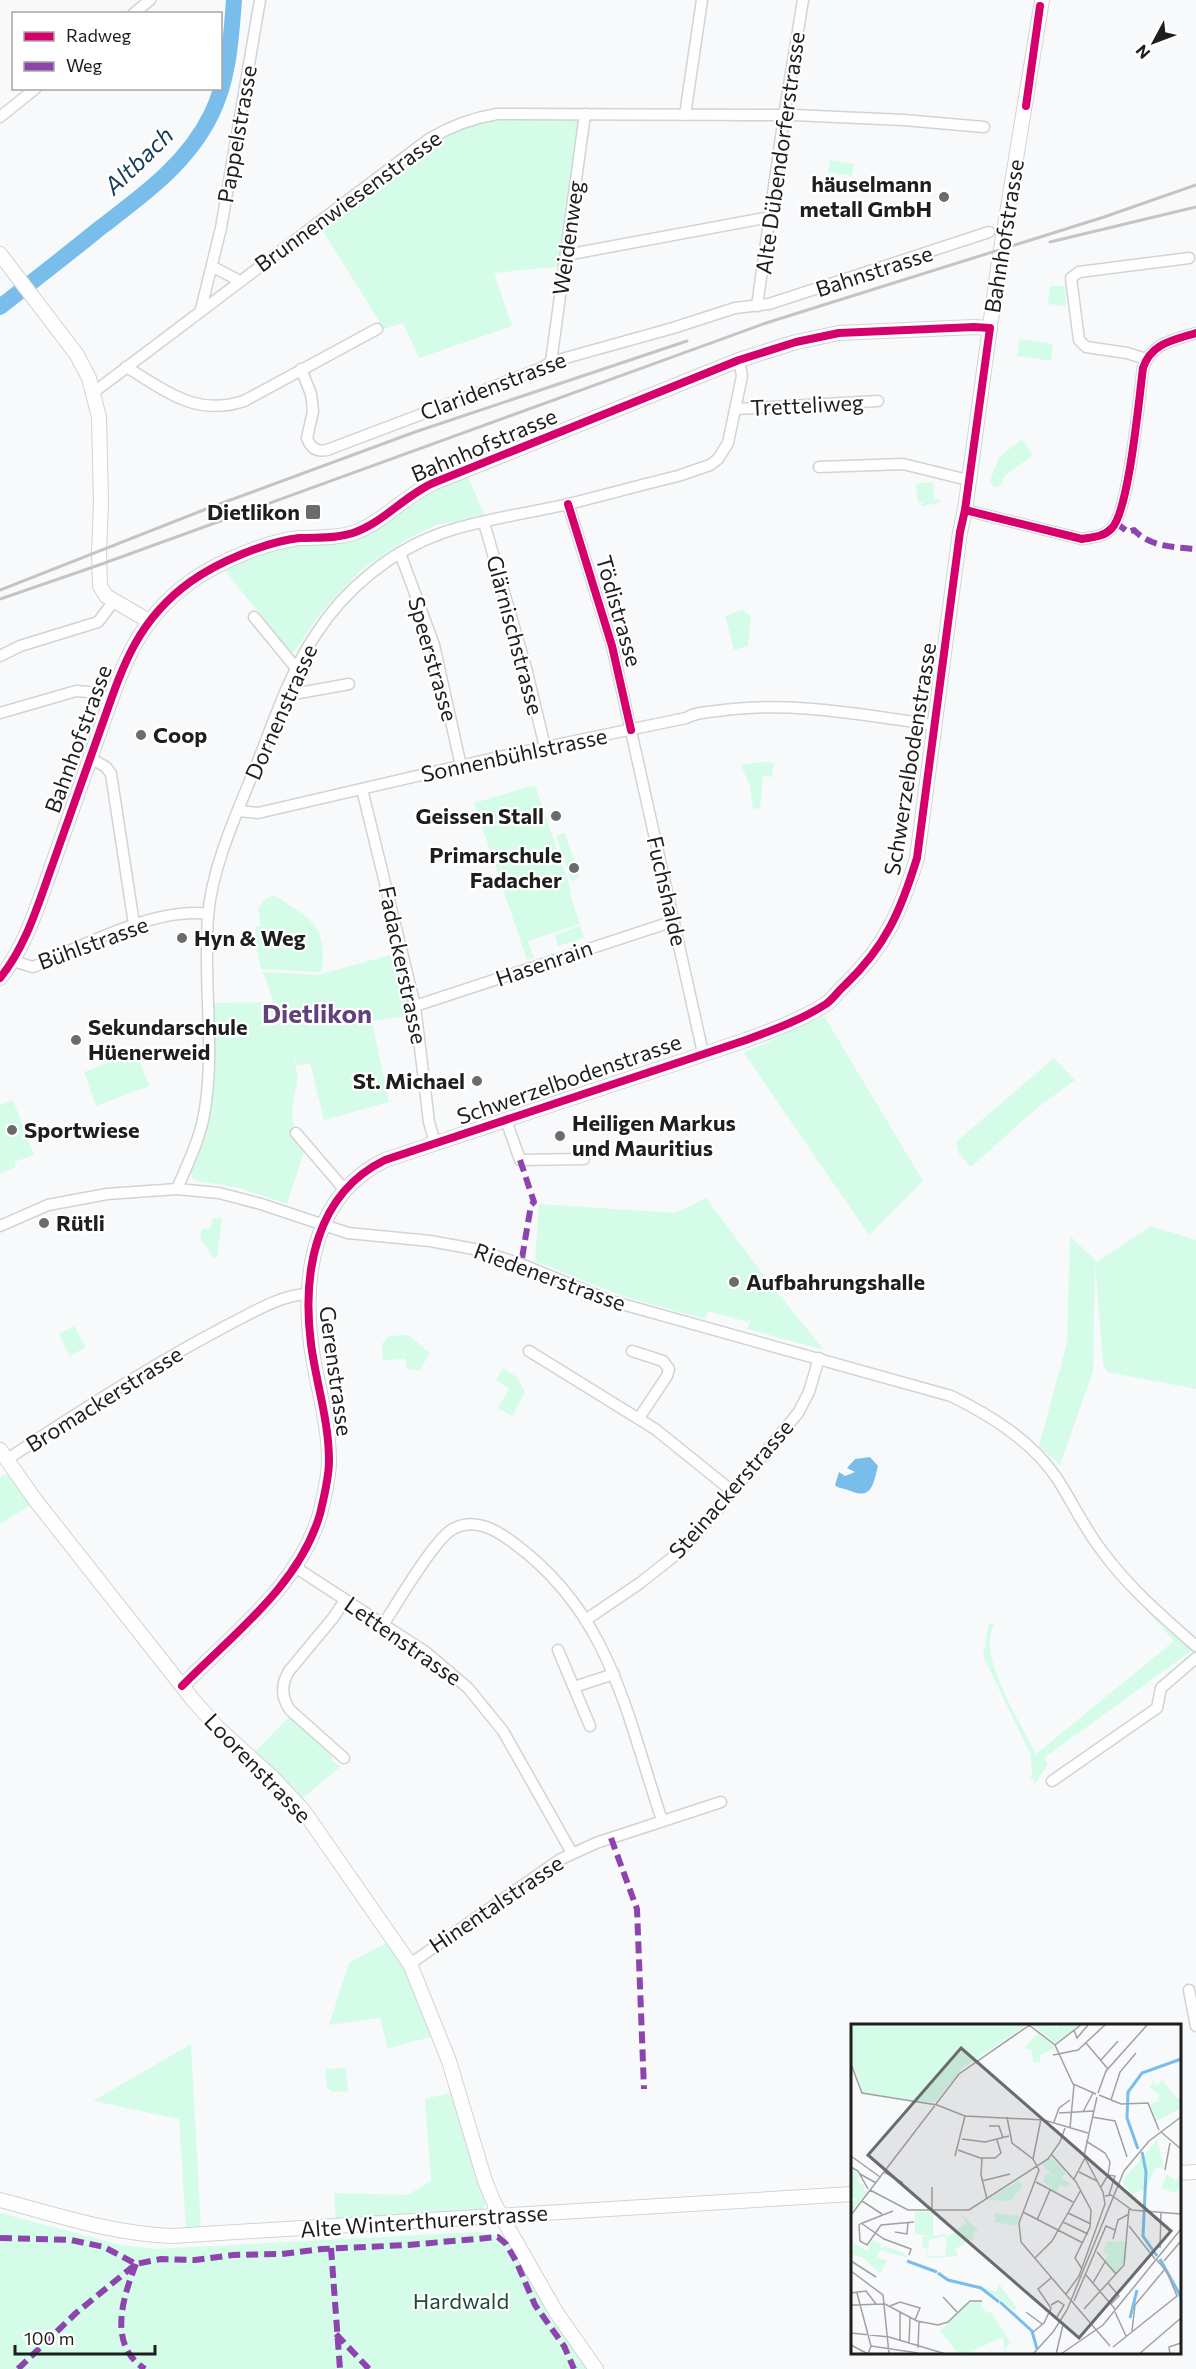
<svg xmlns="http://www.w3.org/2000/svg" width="1196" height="2369" font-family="Commissioner,sans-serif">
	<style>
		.green { fill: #d4fce9 }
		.water { fill: #79beea }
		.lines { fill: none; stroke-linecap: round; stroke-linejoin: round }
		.river { stroke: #79beea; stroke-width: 16 }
		.street-casing { stroke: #d2d3d4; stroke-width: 13 }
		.secondary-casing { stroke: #d2d3d4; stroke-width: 16 }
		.street { stroke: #fefefe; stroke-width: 10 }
		.secondary { stroke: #fefefe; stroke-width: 14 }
		.rail { stroke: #c4c4c5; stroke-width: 3 }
		.quiet { stroke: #8e44ad; stroke-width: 6; stroke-dasharray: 12 6; stroke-linecap: butt }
		.cycleway-casing { stroke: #fff; stroke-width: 11 }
		.cycleway { stroke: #d6006c; stroke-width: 8 }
		.poi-dot { fill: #6a6b6c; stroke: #fff; stroke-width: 2 }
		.labels { text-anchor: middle; stroke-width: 4.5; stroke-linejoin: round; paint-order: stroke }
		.street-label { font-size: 22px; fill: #1e1e1f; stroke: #fff }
		.poi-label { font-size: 22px; font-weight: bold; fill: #1e1e1f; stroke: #fff; text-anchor: start }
		.park-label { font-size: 22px; fill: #1c4c38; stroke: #fff }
		.water-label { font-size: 24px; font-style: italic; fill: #153d57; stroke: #fff }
		.quarter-label { font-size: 26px; font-weight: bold; fill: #62407b; stroke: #fff }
		.inset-river { fill: none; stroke: #79beea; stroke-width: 3 }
		.inset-road { fill: none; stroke: #a1a1a3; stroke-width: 1.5 }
		.view { fill: #6a6b6c; fill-opacity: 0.15; stroke: #6a6b6c; stroke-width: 3 }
		.inset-edge { fill: none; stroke: #1e1e1f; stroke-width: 3 }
	</style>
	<rect width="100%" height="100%" fill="#f8f9fb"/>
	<!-- green -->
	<g class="green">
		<polygon points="585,114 564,266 494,273 512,326 419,358 403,323 384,329 318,223 429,139 477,117"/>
		<polygon points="830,160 854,164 852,176 828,172"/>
		<polygon points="1050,286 1065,286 1066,306 1048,304"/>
		<polygon points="1020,339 1053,344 1051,361 1017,356"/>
		<polygon points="1022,439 1033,455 1005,476 1000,486 994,487 990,481 999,457"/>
		<polygon points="466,472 484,514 450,523 438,524 409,538 361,570 320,614 292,655 224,569 281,548 346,539 417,495"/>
		<polygon points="933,482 934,499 940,499 940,503 922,506 922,502 918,503 916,484"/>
		<polygon points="742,610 751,616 748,646 734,650 725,616"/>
		<polygon points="764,762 774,763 772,777 763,776 760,808 753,809 750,786 741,765"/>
		<polygon points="535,785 571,890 570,895 580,924 528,941 534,958 527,960 474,803"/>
		<polygon points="565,833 579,875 577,879 571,881 556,836"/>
		<path d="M273 895C281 898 287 904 294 908 313 921 322 930 323 954 323 961 324 966 320 972L261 969 255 941 256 927 261 926 258 908 263 901Z"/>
		<polygon points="580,926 584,938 558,946 555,935"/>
		<polygon points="394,954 400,955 412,1015 372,1021 389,1102 324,1120 310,1063 297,1066 263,972 318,975"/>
		<path d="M273 1002C282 1026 294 1050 297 1075 298 1081 296 1087 295 1093 290 1117 291 1127 306 1146L287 1204 240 1188 198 1181 192 1178 191 1172 205 1133 212 1105 214 1003Z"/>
		<polygon points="824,1016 923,1181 869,1235 744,1053"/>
		<polygon points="136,1052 149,1086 96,1106 84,1072"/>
		<polygon points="1054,1058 1075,1080 1037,1108 971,1167 959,1154 956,1142"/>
		<polygon points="13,1100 34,1155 14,1162 16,1167 0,1173 0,1105"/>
		<polygon points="706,1198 772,1286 824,1350 747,1329 751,1317 748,1322 708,1311 705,1319 625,1297 535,1261 539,1204 676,1213"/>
		<polygon points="222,1218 217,1258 213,1257 200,1238 202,1229 211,1228 212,1219"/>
		<polygon points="1151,1226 1196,1240 1196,1389 1108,1372 1103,1365 1095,1263 1093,1371 1060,1465 1039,1446 1067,1343 1070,1236 1097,1262"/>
		<polygon points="74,1326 86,1347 70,1356 59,1334"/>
		<polygon points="408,1335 430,1353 419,1371 407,1369 405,1358 383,1361 382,1344 389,1336"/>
		<polygon points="503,1368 518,1378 525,1393 512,1416 498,1408 509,1389 496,1380"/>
		<polygon points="9,1473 32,1504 0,1524 0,1477"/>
		<path d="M1142 1605 1194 1649 1044 1758 1048 1765 1034 1784V1779L1029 1778 1032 1776 1031 1755 983 1656 989 1624 994 1623C992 1629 990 1635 990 1641 988 1671 1022 1727 1036 1754L1174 1641Z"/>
		<polygon points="289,1717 331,1753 333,1761 340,1767 303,1798 255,1752"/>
		<polygon points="390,1941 406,1967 435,2036 388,2048 380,2018 329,2025 349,1963"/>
		<polygon points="191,2044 201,2231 186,2230 179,2119 93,2101"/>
		<polygon points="346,2068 348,2091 332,2092 327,2088 325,2069"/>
		<polygon points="454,2092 487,2201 481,2211 336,2223 334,2193 408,2195 431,2181 425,2099"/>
		<polygon points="0,2213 117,2244 154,2249 478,2232 505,2237 589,2369 0,2369"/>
	</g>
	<!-- water -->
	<path class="water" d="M870 1457 878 1466C873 1485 872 1501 848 1490 843 1488 839 1489 835 1485L839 1472 845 1476 855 1472 847 1468 855 1459Z"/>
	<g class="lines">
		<!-- river -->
		<path class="river" d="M0 307C33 281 67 255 100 228 142 196 187 164 211 115 229 79 231 39 234 0"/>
		<!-- street casing -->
		<g class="street-casing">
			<g id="street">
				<polyline points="133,14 150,0"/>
				<polyline points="685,115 702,0"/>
				<polyline points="0,117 36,88"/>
				<polyline points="566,255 770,217"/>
				<polyline points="213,267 240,281"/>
				<polyline points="757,306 784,116 803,0"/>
				<polyline points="201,309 221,228 260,0"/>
				<polyline points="1146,359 1127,353 1086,347 1079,340 1071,278 1079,272 1189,258"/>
				<polyline points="551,362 585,114"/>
				<path d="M126 367C167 391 195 417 244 401L377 329"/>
				<path d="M301 369 311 394 313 411 307 438C311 449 317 452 327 450L480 392 541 368 551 362 673 328 735 308 769 304 989 232"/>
				<path d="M94 392 429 139C451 126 472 118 497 114L793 115 904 120 984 127"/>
				<polyline points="736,409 878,401"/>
				<polyline points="819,467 903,464 968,480"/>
				<polyline points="568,504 612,646 703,1053"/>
				<path d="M965 510 1082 539C1093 537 1104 537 1112 528 1129 510 1139 398 1143 368 1151 343 1174 340 1196 333"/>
				<polyline points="484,523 526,668 545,747"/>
				<polyline points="400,553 434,645 461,766"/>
				<polyline points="254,617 296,668"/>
				<polyline points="0,656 20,646 98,622 114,601"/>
				<polyline points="287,689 299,693 349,684"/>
				<polyline points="0,713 76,691 89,692 111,700"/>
				<polyline points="90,758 106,767 111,774 134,924"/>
				<polyline points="362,789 415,1006 429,1122 435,1143"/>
				<path d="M238 811 258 813 503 756 686 718C695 713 706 712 717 711 789 700 863 715 935 725"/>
				<path d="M13 961 33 967C80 947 157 906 208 914"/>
				<polyline points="415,1006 674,921"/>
				<polyline points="506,1120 520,1160 584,1159"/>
				<polyline points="296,1133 344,1189"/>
				<path d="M177 1189C188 1163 201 1137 205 1109 215 1046 203 980 208 916 212 864 241 804 260 756 276 715 291 671 316 634 345 589 391 551 442 533 482 519 526 514 568 504 605 495 641 485 678 476L710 465 718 459 728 443 742 376 739 360"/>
				<path d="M0 1226 48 1205 107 1194 177 1189 219 1193 261 1204 348 1233 430 1241 474 1249 521 1264 611 1301 951 1396C990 1415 1031 1440 1056 1477 1072 1501 1084 1528 1102 1551 1128 1587 1163 1617 1196 1646"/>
				<polyline points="529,1351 655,1429 732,1491"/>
				<polyline points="632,1351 663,1361 669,1369 667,1376 639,1418"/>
				<path d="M6 1460C78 1412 150 1366 226 1326 250 1314 280 1295 307 1294"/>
				<polyline points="295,1567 427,1653 468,1688 503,1731 572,1853"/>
				<polyline points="587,1619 640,1583 678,1553 701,1529 798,1413 809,1392 819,1358"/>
				<path d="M383 1625C396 1605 435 1538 453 1529 475 1517 497 1530 515 1544 611 1615 626 1714 662 1820"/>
				<polyline points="558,1650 590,1726"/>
				<polyline points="574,1687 614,1674"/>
				<path d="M344 1758 290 1710C281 1697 281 1684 289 1671L333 1618 345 1600"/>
				<polyline points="1052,1781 1157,1708 1161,1688 1196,1658"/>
				<polyline points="410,1964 559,1860 596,1843 721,1802"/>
				<polyline points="1189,1990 1196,2026"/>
			</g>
		</g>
		<!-- secondary casing -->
		<g class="secondary-casing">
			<g id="secondary">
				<polyline points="0,254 77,355 89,378 99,417 101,503 99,552 100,586 106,596 149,621"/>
				<path d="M0 978C23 950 35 914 47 880 64 833 80 786 97 739 120 676 132 624 190 582 218 562 265 542 299 538 317 537 335 539 353 533 383 523 404 496 433 483L739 360 796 342 839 333 974 327 990 328"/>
				<polyline points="0,1450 36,1501 193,1700 218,1728 273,1778 303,1810 410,1964 449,2061 485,2181 495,2205 556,2312 596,2369"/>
				<path d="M182 1686C232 1635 299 1586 320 1514 324 1497 329 1478 329 1461 329 1420 316 1383 311 1344 302 1273 315 1194 385 1160L746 1040C773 1030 801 1020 826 1004 833 999 838 991 845 985 886 946 901 910 917 858L960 532 965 510 998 268 1042 0"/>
				<polyline points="1180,2173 1196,2172"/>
				<path d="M0 2200C57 2215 113 2234 172 2236L852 2194"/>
			</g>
		</g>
		<!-- street -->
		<use href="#street" class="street"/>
		<!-- secondary -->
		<use href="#secondary" class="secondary"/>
		<!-- rail -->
		<g class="rail">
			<polyline points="1050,242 1196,207"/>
			<polyline points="0,590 206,509 415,432 687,341"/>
			<polyline points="0,599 99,565 766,323 1104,217 1196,185"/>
		</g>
		<!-- quiet -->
		<g class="quiet">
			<path d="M1116 523 1128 532 1134 530C1150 547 1174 547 1196 549"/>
			<polyline points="520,1160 534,1202 531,1205 521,1264"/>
			<polyline points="611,1838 637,1909 644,2089"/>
			<polyline points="0,2238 71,2240 104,2247 136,2264 161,2259 195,2260 233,2255 282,2254 322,2249 408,2245 498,2237 506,2244 516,2261 535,2305 564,2346 574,2369"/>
			<polyline points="331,2248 340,2369"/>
			<path d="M136 2264C123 2297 107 2345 145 2369"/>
			<polyline points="336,2334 369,2369"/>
			<polyline points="18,2369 76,2313 136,2264"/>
		</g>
		<!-- cycleway casing -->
		<g class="cycleway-casing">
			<g id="cycleway">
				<polyline points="1026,106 1040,6"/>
				<polyline points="568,504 612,646 631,730"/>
				<path d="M965 510 1082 539C1093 537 1104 537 1112 528 1129 510 1139 398 1143 368 1151 343 1174 340 1196 333"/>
				<path d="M0 978C23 950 35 914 47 880 64 833 80 786 97 739 120 676 132 624 190 582 218 562 265 542 299 538 317 537 335 539 353 533 383 523 404 496 433 483L739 360 796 342 839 333 974 327 990 328 965 510 960 532 917 858C901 910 886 946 845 985 838 991 833 999 826 1004 801 1020 773 1030 746 1040L385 1160C315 1194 302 1273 311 1344 316 1383 329 1420 329 1461 329 1478 324 1497 320 1514 299 1586 232 1635 182 1686"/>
			</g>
		</g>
		<!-- cycleway -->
		<use href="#cycleway" class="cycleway"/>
	</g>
	<!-- markers -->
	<g class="poi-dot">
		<circle cx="944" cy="197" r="6"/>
		<rect x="305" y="504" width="16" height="16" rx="3"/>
		<circle cx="141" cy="735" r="6"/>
		<circle cx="556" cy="816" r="6"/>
		<circle cx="574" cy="868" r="6"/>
		<circle cx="182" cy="938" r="6"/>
		<circle cx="76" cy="1040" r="6"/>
		<circle cx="477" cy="1081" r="6"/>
		<circle cx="12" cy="1130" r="6"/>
		<circle cx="560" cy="1136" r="6"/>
		<circle cx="44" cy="1223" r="6"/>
		<circle cx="734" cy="1282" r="6"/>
	</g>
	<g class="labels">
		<!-- street labels -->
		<g class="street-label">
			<text transform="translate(237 134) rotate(-80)" y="8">Pappelstrasse</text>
			<text transform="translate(780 153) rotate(-82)" y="8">Alte Dübendorferstrasse</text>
			<text transform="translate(348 201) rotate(-36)" y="8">Brunnenwiesenstrasse</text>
			<text transform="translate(1004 236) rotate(-81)" y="8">Bahnhofstrasse</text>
			<text transform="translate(568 238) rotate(-82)" y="8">Weidenweg</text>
			<text transform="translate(874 271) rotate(-18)" y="8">Bahnstrasse</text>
			<text transform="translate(493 386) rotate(-21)" y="8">Claridenstrasse</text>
			<text transform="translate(807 405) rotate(-3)" y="8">Tretteliweg</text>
			<text transform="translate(484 445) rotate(-23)" y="8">Bahnhofstrasse</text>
			<text transform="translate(619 611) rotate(74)" y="8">Tödistrasse</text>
			<text transform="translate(515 635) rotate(75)" y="8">Glärnischstrasse</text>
			<text transform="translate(433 659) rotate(74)" y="8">Speerstrasse</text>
			<text transform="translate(281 712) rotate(-66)" y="8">Dornenstrasse</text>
			<text transform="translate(78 739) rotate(-70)" y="8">Bahnhofstrasse</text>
			<text transform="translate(514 755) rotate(-12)" y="8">Sonnenbühlstrasse</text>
			<text transform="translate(910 759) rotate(-81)" y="8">Schwerzelbodenstrasse</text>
			<text transform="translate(667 891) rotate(77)" y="8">Fuchshalde</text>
			<text transform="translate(93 943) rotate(-20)" y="8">Bühlstrasse</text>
			<text transform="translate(544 963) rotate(-19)" y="8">Hasenrain</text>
			<text transform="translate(403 965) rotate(78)" y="8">Fadackerstrasse</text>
			<text transform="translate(569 1079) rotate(-19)" y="8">Schwerzelbodenstrasse</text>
			<text transform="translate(550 1277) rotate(20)" y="8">Riedenerstrasse</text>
			<text transform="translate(336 1371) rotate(82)" y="8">Gerenstrasse</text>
			<text transform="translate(104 1399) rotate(-32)" y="8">Bromackerstrasse</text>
			<text transform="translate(731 1489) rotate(-49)" y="8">Steinackerstrasse</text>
			<text transform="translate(403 1641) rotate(35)" y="8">Lettenstrasse</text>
			<text transform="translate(258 1768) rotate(46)" y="8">Loorenstrasse</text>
			<text transform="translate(496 1904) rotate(-34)" y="8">Hinentalstrasse</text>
			<text transform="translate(424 2221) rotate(-4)" y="8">Alte Winterthurerstrasse</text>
		</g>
		<!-- poi labels -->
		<g class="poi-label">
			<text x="932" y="192" text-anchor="end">häuselmann<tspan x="932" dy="25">metall GmbH</tspan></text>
			<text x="300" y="520" text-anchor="end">Dietlikon</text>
			<text x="153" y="743">Coop</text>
			<text x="544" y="824" text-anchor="end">Geissen Stall</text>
			<text x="562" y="863" text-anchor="end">Primarschule<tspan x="562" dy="25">Fadacher</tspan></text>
			<text x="194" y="946">Hyn &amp; Weg</text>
			<text x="88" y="1035">Sekundarschule<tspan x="88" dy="25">Hüenerweid</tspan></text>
			<text x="465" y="1089" text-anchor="end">St. Michael</text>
			<text x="572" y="1131">Heiligen Markus<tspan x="572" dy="25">und Mauritius</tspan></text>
			<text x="24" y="1138">Sportwiese</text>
			<text x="56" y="1231">Rütli</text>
			<text x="746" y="1290">Aufbahrungshalle</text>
		</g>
		<!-- park labels -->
		<g class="park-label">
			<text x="461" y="2309">Hardwald</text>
		</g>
		<!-- water labels -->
		<g class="water-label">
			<text transform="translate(139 161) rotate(-44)" y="8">Altbach</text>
		</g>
		<!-- quarter labels -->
		<g class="quarter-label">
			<text x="317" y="1023">Dietlikon</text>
		</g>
	</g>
	<!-- overview -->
	<g transform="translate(851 2024)">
		<rect width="330" height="330" fill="#f8f9fb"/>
		<path d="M0 0H177L112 44 83 79 11 69 7 52 0 46ZM181 0H203L206 5 207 0H229L205 20ZM187 9 205 24 189 31V38H182L181 26 173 24ZM298 48 305 62 312 56 325 74H330V84L304 98 299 80 312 76H307L308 70 298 63 302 60ZM311 110 306 115 313 143 304 144 295 165 280 170 271 157ZM201 134 215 149 210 154 220 160 214 164 209 161 205 169 192 157 196 149 202 152 191 140ZM1 144 9 153 6 156 10 161 6 163 13 160V167H17L1 187 0 178 6 175 0 173ZM330 149V169L328 165 324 169 310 164 316 150 325 157ZM167 157 172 162 159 177 137 176ZM64 188H82V212L94 210 98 212 113 200 117 202 108 188 128 207H123L122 215 104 225 107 232 79 234 75 233 77 226V232H94L96 212 78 216 77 225 72 224 71 213 78 212 64 210ZM143 189 169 192 166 202 144 198ZM19 215 30 220V225L34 222 53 229 56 234 29 226 26 233 36 237 29 250 12 234 0 230 3 223 0 218 17 227ZM256 217 276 218 275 235 265 250 253 237 258 230 252 228ZM148 260 166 284 164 287 132 263 145 268ZM118 278H131L130 282 136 289 140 288 159 318 164 315 155 323 156 330H150L154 328 152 313 114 330 106 328 98 318 89 307Z" fill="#d4fce9"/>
		<path class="inset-river" d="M287 125 276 94 277 68 291 49 330 35M291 128 295 148 292 212 306 232M309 235 330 273M56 237 86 248M87 249 97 256 130 264 148 278M149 278 181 307 186 325M279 294 286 266"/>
		<path class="inset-road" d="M178 1 204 21 222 60 245 70M223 6 226 14 237 1M235 19 257 45M204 21 231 0M202 31 227 26 255 0M250 36 267 17M0 40 11 69 86 81 114 92 193 96 237 109M247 69 255 47 297 0M248 71 270 80 297 79 308 106M260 76 269 48 285 29M232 88 242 69M208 89 242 87M156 93 161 119 182 135 188 146 168 199 170 218 259 322M241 93 264 97 276 133M203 98 208 84 219 76M138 102H148L152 114M219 104 223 61M310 108 330 125M111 115 134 118 158 112M235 117 254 129 259 138 257 151 250 163M107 126 129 134H144L150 129 146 116M201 131 225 158 240 186 239 203 224 234 231 245M0 132 29 153M104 132 114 92M131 134 130 151 136 175M182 135 190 95M0 143 7 147 17 165M314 146 319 119M33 148 52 159M228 148 246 157M9 150 25 159M257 151 264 152 258 171M223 155 234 134M131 157 159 150M185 158 222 178M19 166 57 186H118L197 135 209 118 214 104M254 172 260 171 281 186 330 190M11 177 31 190M81 186V163M172 188 232 219M217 189 240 200M0 191 108 50 180 0M186 196 199 166M212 198 237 210M10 199 33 215 60 225 58 231M8 200 9 217 16 221 30 201 63 198M9 200 42 187M278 202 304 235M44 208 56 210 57 198M262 215 267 196 278 190M309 224 310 188M246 228 265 250M330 230V250M184 234 201 217 230 166M0 237 25 253M313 237 330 217M0 247 32 271 38 330M235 251 264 285M242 259 254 238M257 259 268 272 260 280M0 269 15 267 25 280M6 269 20 322 17 330M215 270 228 252 254 180 252 168 233 132 246 73M92 273 106 288M223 277 255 202 264 206M0 281 34 280 66 297 87 301 97 298 119 277H131M200 281 207 277 213 281 206 293M39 282 49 278 69 284 64 296M233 285 273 241 278 185M175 288 191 300M264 288 275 312M281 307 284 281 314 245M0 309 38 313 95 330M181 309 193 299 200 284 187 265 200 254M49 317V288M58 319 59 294M0 321 17 330M20 322 67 329M262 323 326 272 316 248 306 236M67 324 68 298M182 330 202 308 216 286 273 147 298 117 330 93M205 330 212 301M210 330 252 301 330 205M288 330 330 294M319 330 318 323 330 319"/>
		<path class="view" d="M110 24 320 207 228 314 17 131Z"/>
		<rect width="330" height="330" class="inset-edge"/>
	</g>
	<!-- legend -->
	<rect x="12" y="12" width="210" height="78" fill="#ffffff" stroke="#a5a5a5" stroke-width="1.5"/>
	<rect x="24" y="32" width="30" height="9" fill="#d6006c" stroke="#a5a5a5" stroke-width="1.5"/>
	<text x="66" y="42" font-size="18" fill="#1e1e1f">Radweg</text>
	<rect x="24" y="62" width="30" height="9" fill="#8e44ad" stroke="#a5a5a5" stroke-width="1.5"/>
	<text x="66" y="72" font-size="18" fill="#1e1e1f">Weg</text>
	<!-- north arrow -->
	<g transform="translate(1154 42) rotate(229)" stroke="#ffffff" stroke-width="4.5" paint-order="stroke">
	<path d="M0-4.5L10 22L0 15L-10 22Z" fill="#1e1e1f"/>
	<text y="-9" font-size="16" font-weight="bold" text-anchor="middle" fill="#1e1e1f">N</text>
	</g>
	<!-- scale -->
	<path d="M15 2345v9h140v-9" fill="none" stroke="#1e1e1f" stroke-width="3"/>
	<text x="24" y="2345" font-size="18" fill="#1e1e1f" stroke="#ffffff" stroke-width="4.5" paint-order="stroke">100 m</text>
</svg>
